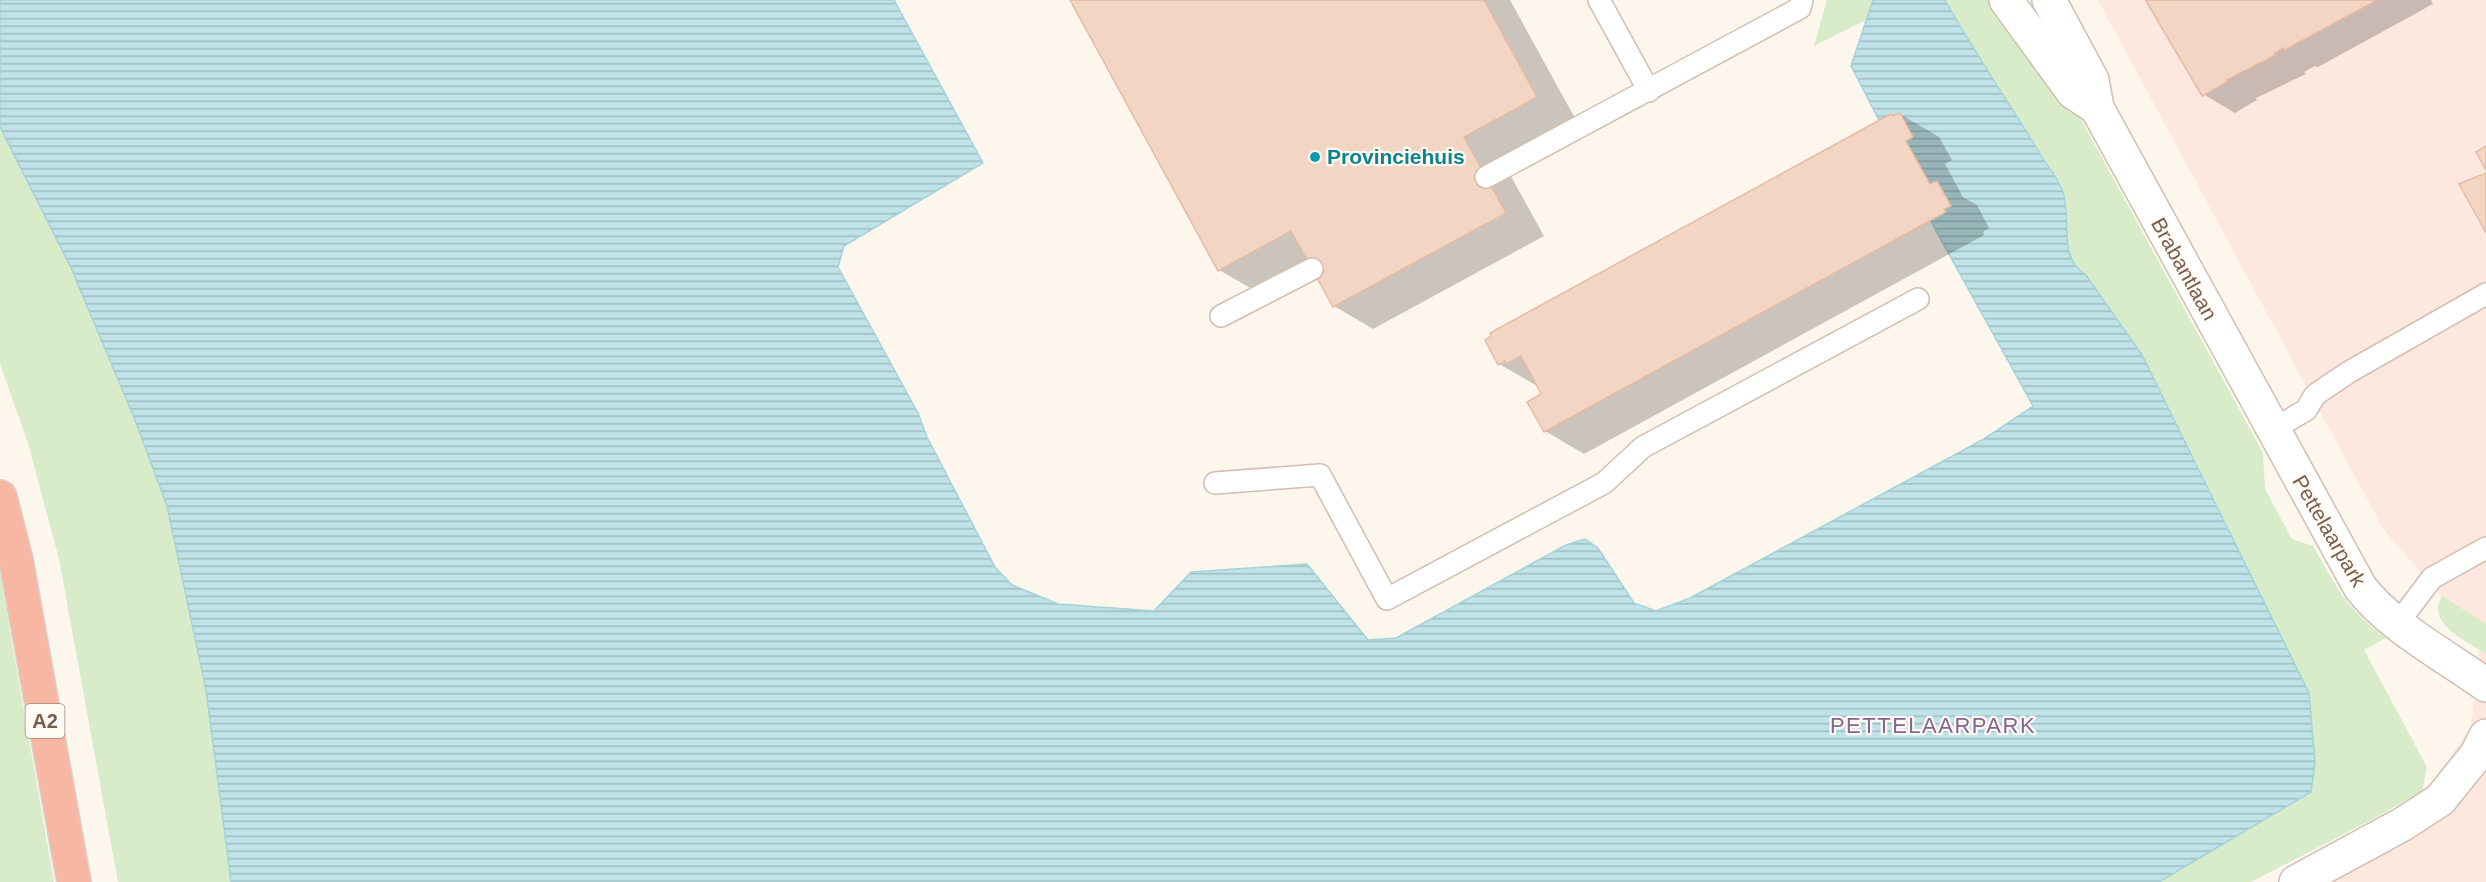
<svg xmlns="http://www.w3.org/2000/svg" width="2486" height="882" font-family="Helvetica,sans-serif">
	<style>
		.commercial { fill: #fde8e0 }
		.grass { fill: #d8ecc9 }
		.water { fill: url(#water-rules); stroke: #a5d3da; stroke-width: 1.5 }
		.shadow { fill: #0003 }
		.building { fill: #f3d5c3; stroke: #e6bba3; stroke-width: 1.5 }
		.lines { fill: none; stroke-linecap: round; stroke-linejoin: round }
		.lane-casing { stroke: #d1beb0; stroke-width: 24 }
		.street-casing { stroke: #d1beb0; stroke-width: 36 }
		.highway-casing { stroke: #dad1cd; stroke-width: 36 }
		.lane { stroke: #fff; stroke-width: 21 }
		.street { stroke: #fff; stroke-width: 33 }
		.highway { stroke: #f7b7a3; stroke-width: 33 }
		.culture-dot { fill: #0f9aa8; stroke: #fffaf3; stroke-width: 2 }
		.labels { text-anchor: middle; stroke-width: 4.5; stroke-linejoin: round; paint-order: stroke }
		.shield { fill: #fffaf3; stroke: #a28b7f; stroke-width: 1.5 }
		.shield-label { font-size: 20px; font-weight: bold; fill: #7a5c4d }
		.culture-label { font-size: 21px; font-weight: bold; fill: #0d838f; stroke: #fffaf3; text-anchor: start }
		.street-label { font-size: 21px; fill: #7a5c4d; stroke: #fffaf3 }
		.neighbourhood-label { font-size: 22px; letter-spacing: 1.5px; fill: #846695; stroke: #fffaf3 }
	</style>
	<defs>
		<pattern id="water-rules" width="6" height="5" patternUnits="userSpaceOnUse" patternTransform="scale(1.5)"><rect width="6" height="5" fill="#bfe3e8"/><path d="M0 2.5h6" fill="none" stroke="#a0bbbe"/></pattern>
	</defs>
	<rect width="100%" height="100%" fill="#fdf6ec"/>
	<!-- commercial -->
	<polygon class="commercial" points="2098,0 2486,0 2486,882 2303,882 2397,832 2471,727 2480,641 2384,530"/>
	<!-- grass -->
	<g class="grass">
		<polygon points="1827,0 1873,0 1866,20 1814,46"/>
		<path d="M1945 0H1996L2071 101 2263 453 2265 489 2292 539 2313 546C2337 588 2346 609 2386 638L2364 650 2427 767 2422 791 2375 818 2251 882H2159L2311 792 2142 355 2086 275C2059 258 2070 223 2064 196 2061 181 2046 165 2039 152 2008 101 1974 52 1945 0Z"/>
		<polygon points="0,127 71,268 135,420 167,506 206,690 231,882 118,882 59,559 28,443 0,364"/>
		<polygon points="0,574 54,882 0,882"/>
		<path d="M2442 596 2486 624V654C2467 641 2425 624 2442 596Z"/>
	</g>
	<!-- water -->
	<path class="water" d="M0 0H894L983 163 844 246 838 267 918 413 927 437 995 567 1012 585 1058 604 1154 611 1191 572 1307 564 1368 640 1396 638 1566 545 1585 539 1598 548 1634 603 1656 611 1690 598 1982 440 2033 406 1935 229 1851 66 1873 0H1945C1974 52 2008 101 2039 152 2046 165 2061 181 2064 196 2071 223 2058 258 2086 275L2142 355 2309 693 2315 762 2311 792 2159 882H231L206 690 167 506 135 420 71 268 0 127Z"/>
	<!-- shadow -->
	<g class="shadow">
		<polygon points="1071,0 1510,0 1576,120 1502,160 1544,236 1373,329 1334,306 1311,264 1259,293 1219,270"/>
		<polygon points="2149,0 2431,0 2433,4 2318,67 2315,66 2304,72 2306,74 2256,98 2257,100 2235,113 2203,94"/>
		<polygon points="1900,114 1939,137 1952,160 1945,164 1963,197 1977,205 1989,228 1983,232 1984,235 1584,454 1545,431 1543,395 1539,387 1499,364"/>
	</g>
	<!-- building -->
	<g class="building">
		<polygon points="1070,0 1484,0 1537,97 1464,137 1506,213 1333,307 1291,231 1218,271"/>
		<polygon points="2148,0 2377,0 2285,50 2283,48 2274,54 2276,55 2226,80 2227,82 2202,96 2146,1"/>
		<polygon points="1900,113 1913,137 1906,141 1930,184 1937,181 1951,206 1944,209 1946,212 1544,432 1527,402 1541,394 1537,386 1521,356 1506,364 1505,361 1498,365 1485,340 1491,336 1490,333 1887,116 1891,114 1893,116"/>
		<polygon points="2486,146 2486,170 2476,152"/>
		<polygon points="2486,173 2486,233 2459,184"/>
	</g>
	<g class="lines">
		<!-- lane casing -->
		<g class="lane-casing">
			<g id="lane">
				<polyline points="1599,0 1649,91"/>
				<polyline points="1486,177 1800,8 1802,0"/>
				<polyline points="1221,316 1312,269"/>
				<polyline points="2272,430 2306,410 2315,395 2349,372 2486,294"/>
				<polyline points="1215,483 1320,475 1387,599 1604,483 1643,447 1918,299"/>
				<polyline points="2398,623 2432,578 2486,548"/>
			</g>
		</g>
		<!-- street casing -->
		<g class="street-casing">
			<g id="street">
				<polyline points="2006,0 2073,92 2097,108"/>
				<path d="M2049 0 2092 80 2097 108 2360 587C2388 625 2447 657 2486 685"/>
				<polyline points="2296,882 2403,824 2440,800 2477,754 2486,736"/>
			</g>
		</g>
		<!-- highway casing -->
		<g class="highway-casing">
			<polyline id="highway" points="0,497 16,560 74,882"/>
		</g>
		<!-- lane -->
		<use href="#lane" class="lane"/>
		<!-- street -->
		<use href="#street" class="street"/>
		<!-- highway -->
		<use href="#highway" class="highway"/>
	</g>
	<!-- markers -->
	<circle class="culture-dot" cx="1315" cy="157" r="6"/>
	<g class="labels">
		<!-- shield labels -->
		<rect class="shield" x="25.5" y="704" width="39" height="34" rx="4.5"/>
		<g class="shield-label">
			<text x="45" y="728">A2</text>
		</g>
		<!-- culture labels -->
		<g class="culture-label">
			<text x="1327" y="164">Provinciehuis</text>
		</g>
		<!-- street labels -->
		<g class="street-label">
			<text transform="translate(2184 269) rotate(61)" y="7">Brabantlaan</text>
			<text transform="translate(2329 531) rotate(60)" y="7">Pettelaarpark</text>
		</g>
		<!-- neighbourhood labels -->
		<g class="neighbourhood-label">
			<text x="1933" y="733">PETTELAARPARK</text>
		</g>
	</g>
</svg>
